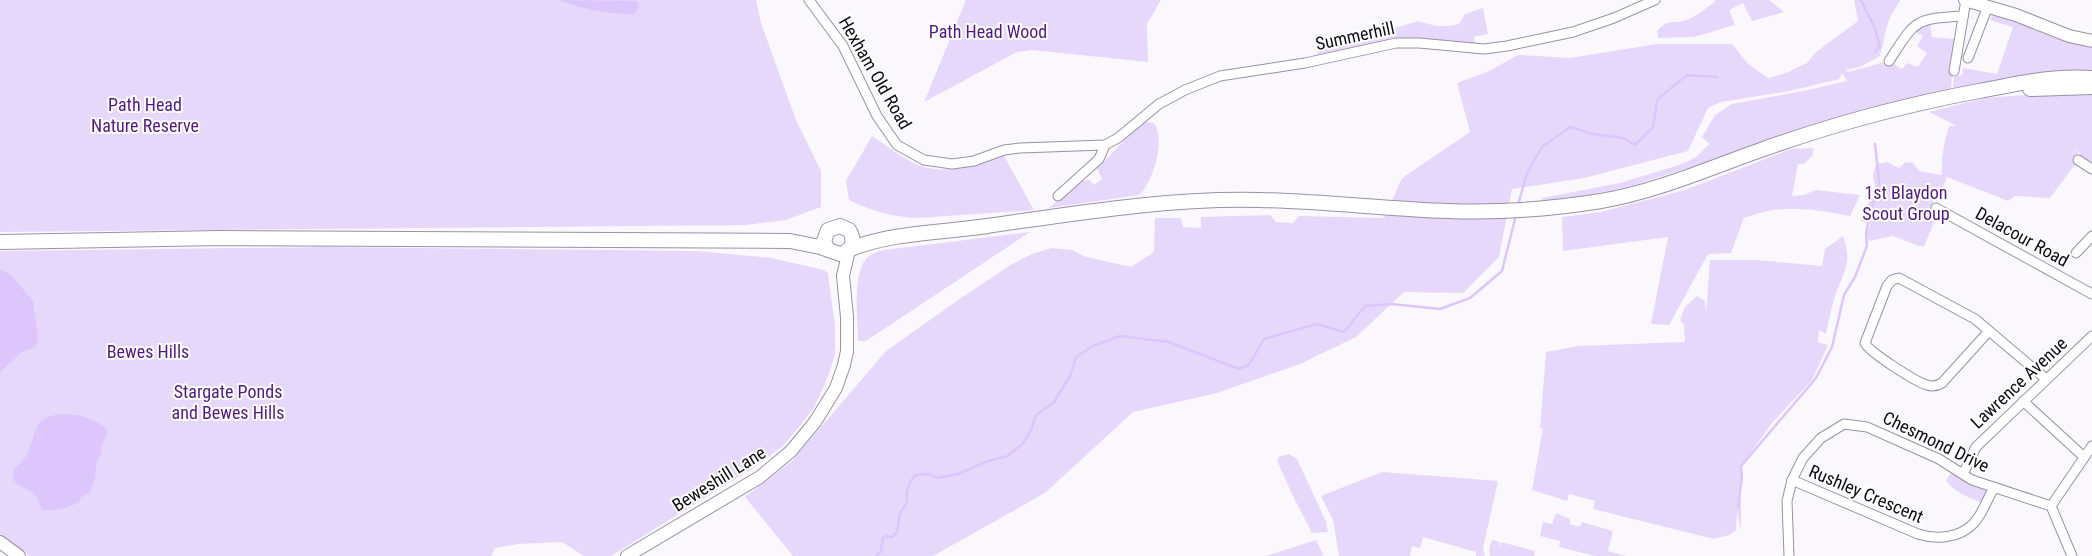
<svg xmlns="http://www.w3.org/2000/svg" width="2092" height="556" font-family="'Roboto Condensed',sans-serif">
	<style>
		.green { fill: #e6d8fa }
		.water { fill: #dcc6fc }
		.lines { fill: none; stroke-linecap: round; stroke-linejoin: round }
		.stream { stroke: #dcc6fc; stroke-width: 2.5 }
		.street-casing { stroke: #9991a6; stroke-width: 11 }
		.secondary-casing { stroke: #9991a6; stroke-width: 14 }
		.primary-casing { stroke: #9991a6; stroke-width: 16 }
		.street { stroke: #fff; stroke-width: 9 }
		.secondary { stroke: #fff; stroke-width: 12 }
		.primary { stroke: #fff; stroke-width: 14 }
		.labels { text-anchor: middle; stroke-width: 4; stroke-linejoin: round; paint-order: stroke }
		.park-label { font-size: 18px; fill: #50197f; stroke: #fff }
		.street-label { font-size: 18px; fill: #0f0c13; stroke: #fff }
	</style>
	<rect width="100%" height="100%" fill="#faf8fc"/>
	<!-- green -->
	<g class="green">
		<polygon points="0,0 756,0 761,23 796,120 821,171 821,207 786,220 745,225 0,232"/>
		<polygon points="966,0 1161,0 1147,24 1148,62 1032,50 1017,52 924,102"/>
		<path d="M1714 0H1769L1784 12 1752 21 1743 3 1729 10 1735 25 1694 37 1658 38 1657 31C1670 17 1672 25 1687 20 1697 16 1706 8 1715 2Z"/>
		<path d="M1854 0H1900V1C1884 23 1887 32 1880 56L1860 67 1845 70 1848 72 1889 61 1902 69 1907 63 1918 67 1927 53 1917 46 1923 36 1910 29 1929 19 1932 37 1955 39 1951 89 1899 101 1631 186 1570 199 1541 202 1542 198 1620 183 1679 165 1695 158 1709 144 1702 137 1715 115 1732 104 1803 91 1847 81 1842 73 1839 79 1790 91 1721 102 1708 108 1688 151 1584 178 1512 189 1499 257 1463 293 1404 292 1356 337 1300 364 1217 393 1133 412 1045 493 933 556H793L745 497 792 461 886 351 961 298 1009 266 1032 254 1052 248 1072 250 1086 257 1131 267 1154 252 1155 218H1181L1183 227 1201 228V217L1270 215 1276 222 1293 223 1299 216 1384 218 1402 178 1470 132 1457 83 1489 71 1518 55 1570 58 1657 44H1732L1748 64 1768 78 1786 73 1807 63 1816 52 1858 21Z"/>
		<polygon points="1483,8 1488,34 1474,37 1475,45 1404,39 1314,58 1320,50 1353,44 1366,37 1418,21 1436,26 1449,26 1459,24 1465,14"/>
		<polygon points="1996,8 2092,43 2092,74 2014,78 1953,88 1954,77 1962,75 1963,68 1997,74 2013,27 1990,20"/>
		<path d="M2052 93 2092 94V165L2080 155 2075 147 2080 158 2050 198 2015 196 2008 201 1947 177 1937 201 1934 200 1931 209 1938 213 1924 246H1919L1893 236 1869 241 1866 234 1871 224 1861 221 1875 186 1873 176 1876 164 1887 162 1899 168 1905 162 1913 163 1919 171 1942 175C1941 157 1944 143 1949 126H1957L1929 112 1985 98Z"/>
		<path d="M1146 122 1154 123C1166 141 1153 182 1139 195L1049 208 1082 181 1089 180 1094 185 1102 179 1097 168 1140 125Z"/>
		<path d="M872 136C886 145 901 158 918 165 946 176 977 165 1004 156L1034 210 918 218C893 217 871 211 849 200L846 181Z"/>
		<path d="M1814 148 1812 156 1804 164H1798L1792 196 1804 195 1816 190 1860 195 1850 216C1811 209 1783 203 1744 218L1731 253 1708 254 1669 325 1651 324 1668 237 1563 251 1562 217 1601 212 1685 190 1791 149Z"/>
		<path d="M1030 232 866 341H858C858 319 851 270 869 256 873 253 880 251 884 250Z"/>
		<path d="M1843 236C1853 263 1844 271 1835 296 1831 308 1829 321 1826 334L1819 330 1818 342 1828 345 1812 380 1772 423 1741 466V531L1737 511 1736 530 1729 535 1714 539 1593 509 1595 501 1569 494 1567 501 1532 490 1543 428 1540 429 1546 352 1578 346 1685 342 1684 325 1680 320 1685 307 1697 296 1705 301 1706 314 1710 260H1756L1822 266 1825 249Z"/>
		<polygon points="326,247 697,251 772,258 824,270 828,273 835,326 835,354 830,371 821,393 813,409 798,428 783,446 753,468 611,556 584,556 562,542 518,544 495,548 491,556 29,556 0,534 0,251"/>
		<polygon points="1289,454 1297,459 1326,522 1328,532 1312,533 1293,496 1277,461 1279,457"/>
		<path d="M1954 469 1994 488 1985 504C1971 498 1954 493 1946 480Z"/>
		<polygon points="1382,472 1498,481 1483,548 1485,556 1476,556 1476,552 1423,537 1420,548 1412,546 1410,556 1339,556 1333,520 1321,496"/>
		<polygon points="1556,513 1570,519 1570,524 1580,527 1582,522 1613,531 1608,551 1627,556 1595,556 1559,547 1560,541 1540,536 1543,522 1552,524"/>
		<polygon points="1316,540 1324,556 1266,556"/>
		<polygon points="1492,540 1500,542 1498,550 1501,542 1535,551 1534,556 1490,556 1489,549"/>
	</g>
	<!-- water -->
	<g class="water">
		<path d="M559 0 637 1 639 6 635 14C608 14 585 10 559 0Z"/>
		<polygon points="0,269 11,275 33,301 38,335 37,344 34,348 22,352 0,372"/>
		<path d="M62 414C79 414 94 418 107 429V435L102 444 101 454 97 462 95 478 90 493 81 497 79 502C68 508 55 512 42 510 40 505 38 498 34 494 24 484 13 490 13 471 17 466 23 462 26 456 38 433 31 417 62 414Z"/>
	</g>
	<g class="lines">
		<!-- stream -->
		<g class="stream">
			<polyline points="1861,0 1874,26 1880,46 1875,52"/>
			<polyline points="1518,205 1527,173 1542,147 1570,127 1593,134 1623,138 1635,145 1653,127 1657,100 1687,75 1717,77"/>
			<polyline points="1738,507 1742,477 1741,466 1816,378 1832,347 1844,295 1855,277 1867,246 1866,234 1872,205 1880,191 1875,144"/>
			<path d="M876 556 881 551 883 538 886 536 892 537 897 532 900 513 907 502C905 492 909 482 916 475L929 474 937 478 958 474 988 461 1008 456 1023 443 1031 430 1036 415 1054 402 1070 376 1076 357 1093 346 1120 336 1169 342 1239 369 1249 365 1264 339 1317 324 1344 332 1365 306 1392 304 1440 309 1470 298 1502 271 1516 215"/>
		</g>
		<!-- street casing -->
		<g class="street-casing">
			<g id="street">
				<polyline points="809,0 843,46 877,116 897,145 924,160 952,164 974,161 1004,150 1020,148 1105,145 1118,138 1159,104 1185,90 1220,76 1305,63 1396,43 1419,43 1484,49 1507,46 1573,32 1614,18 1655,0"/>
				<polyline points="1968,58 1988,6"/>
				<path d="M1889 61C1916 20 1913 19 1963 16"/>
				<polyline points="1954,71 1966,0"/>
				<polyline points="2078,160 2092,169"/>
				<polyline points="1058,196 1099,159 1105,145"/>
				<polyline points="1936,208 2092,294"/>
				<polyline points="2076,253 2092,236"/>
				<path d="M1989 331 1942 383C1937 386 1933 387 1927 385 1916 382 1869 352 1865 343L1887 286 1892 280 1899 278 1975 319 2046 379"/>
				<polyline points="2023,401 2084,457"/>
				<polyline points="1963,474 1976,447 2092,336"/>
				<path d="M1792 480 1918 534C1937 540 1960 538 1974 523 1983 513 1987 499 1994 488"/>
				<polyline points="2051,506 2092,446"/>
				<polyline points="1789,556 1787,501 1792,480 1803,458 1821,438 1844,424 1867,427 1939,459 1972,480 2051,506 2072,556"/>
			</g>
		</g>
		<!-- secondary casing -->
		<g class="secondary-casing">
			<g id="secondary">
				<polyline points="1965,0 2016,15 2069,36 2092,41"/>
				<polyline points="0,542 19,556"/>
				<polyline points="627,556 760,477 791,451 815,422 836,388 844,365 847,351 847,317 843,276 849,250"/>
			</g>
		</g>
		<!-- primary casing -->
		<g class="primary-casing">
			<g id="primary">
				<polyline points="2030,89 2092,87"/>
				<path d="M0 242 220 238 790 241 820 247 840 254C852 251 856 241 849 230L840 226 828 230 824 241 828 250"/>
				<path d="M850 249C894 232 941 233 987 226 1078 213 1167 198 1259 200 1322 201 1386 209 1449 211 1500 213 1551 209 1601 201 1655 192 1707 169 1758 151 1830 125 1904 105 1979 91 2017 84 2053 75 2092 78"/>
			</g>
		</g>
		<!-- street -->
		<use href="#street" class="street"/>
		<!-- secondary -->
		<use href="#secondary" class="secondary"/>
		<!-- primary -->
		<use href="#primary" class="primary"/>
	</g>
	<g class="labels">
		<!-- park labels -->
		<g class="park-label">
			<text x="988" y="38">Path Head Wood</text>
			<text x="145" y="111">Path Head<tspan x="145" dy="21">Nature Reserve</tspan></text>
			<text x="1906" y="199">1st Blaydon<tspan x="1906" dy="21">Scout Group</tspan></text>
			<text x="148" y="358">Bewes Hills</text>
			<text x="228" y="398">Stargate Ponds<tspan x="228" dy="21">and Bewes Hills</tspan></text>
		</g>
		<!-- street labels -->
		<g class="street-label">
			<text transform="translate(1355 36) rotate(-12)" y="6">Summerhill</text>
			<text transform="translate(875 73) rotate(60)" y="6">Hexham Old Road</text>
			<text transform="translate(2022 237) rotate(29)" y="6">Delacour Road</text>
			<text transform="translate(2019 383) rotate(-43)" y="6">Lawrence Avenue</text>
			<text transform="translate(1936 442) rotate(26)" y="6">Chesmond Drive</text>
			<text transform="translate(719 479) rotate(-32)" y="6">Beweshill Lane</text>
			<text transform="translate(1866 494) rotate(23)" y="6">Rushley Crescent</text>
		</g>
	</g>
</svg>
